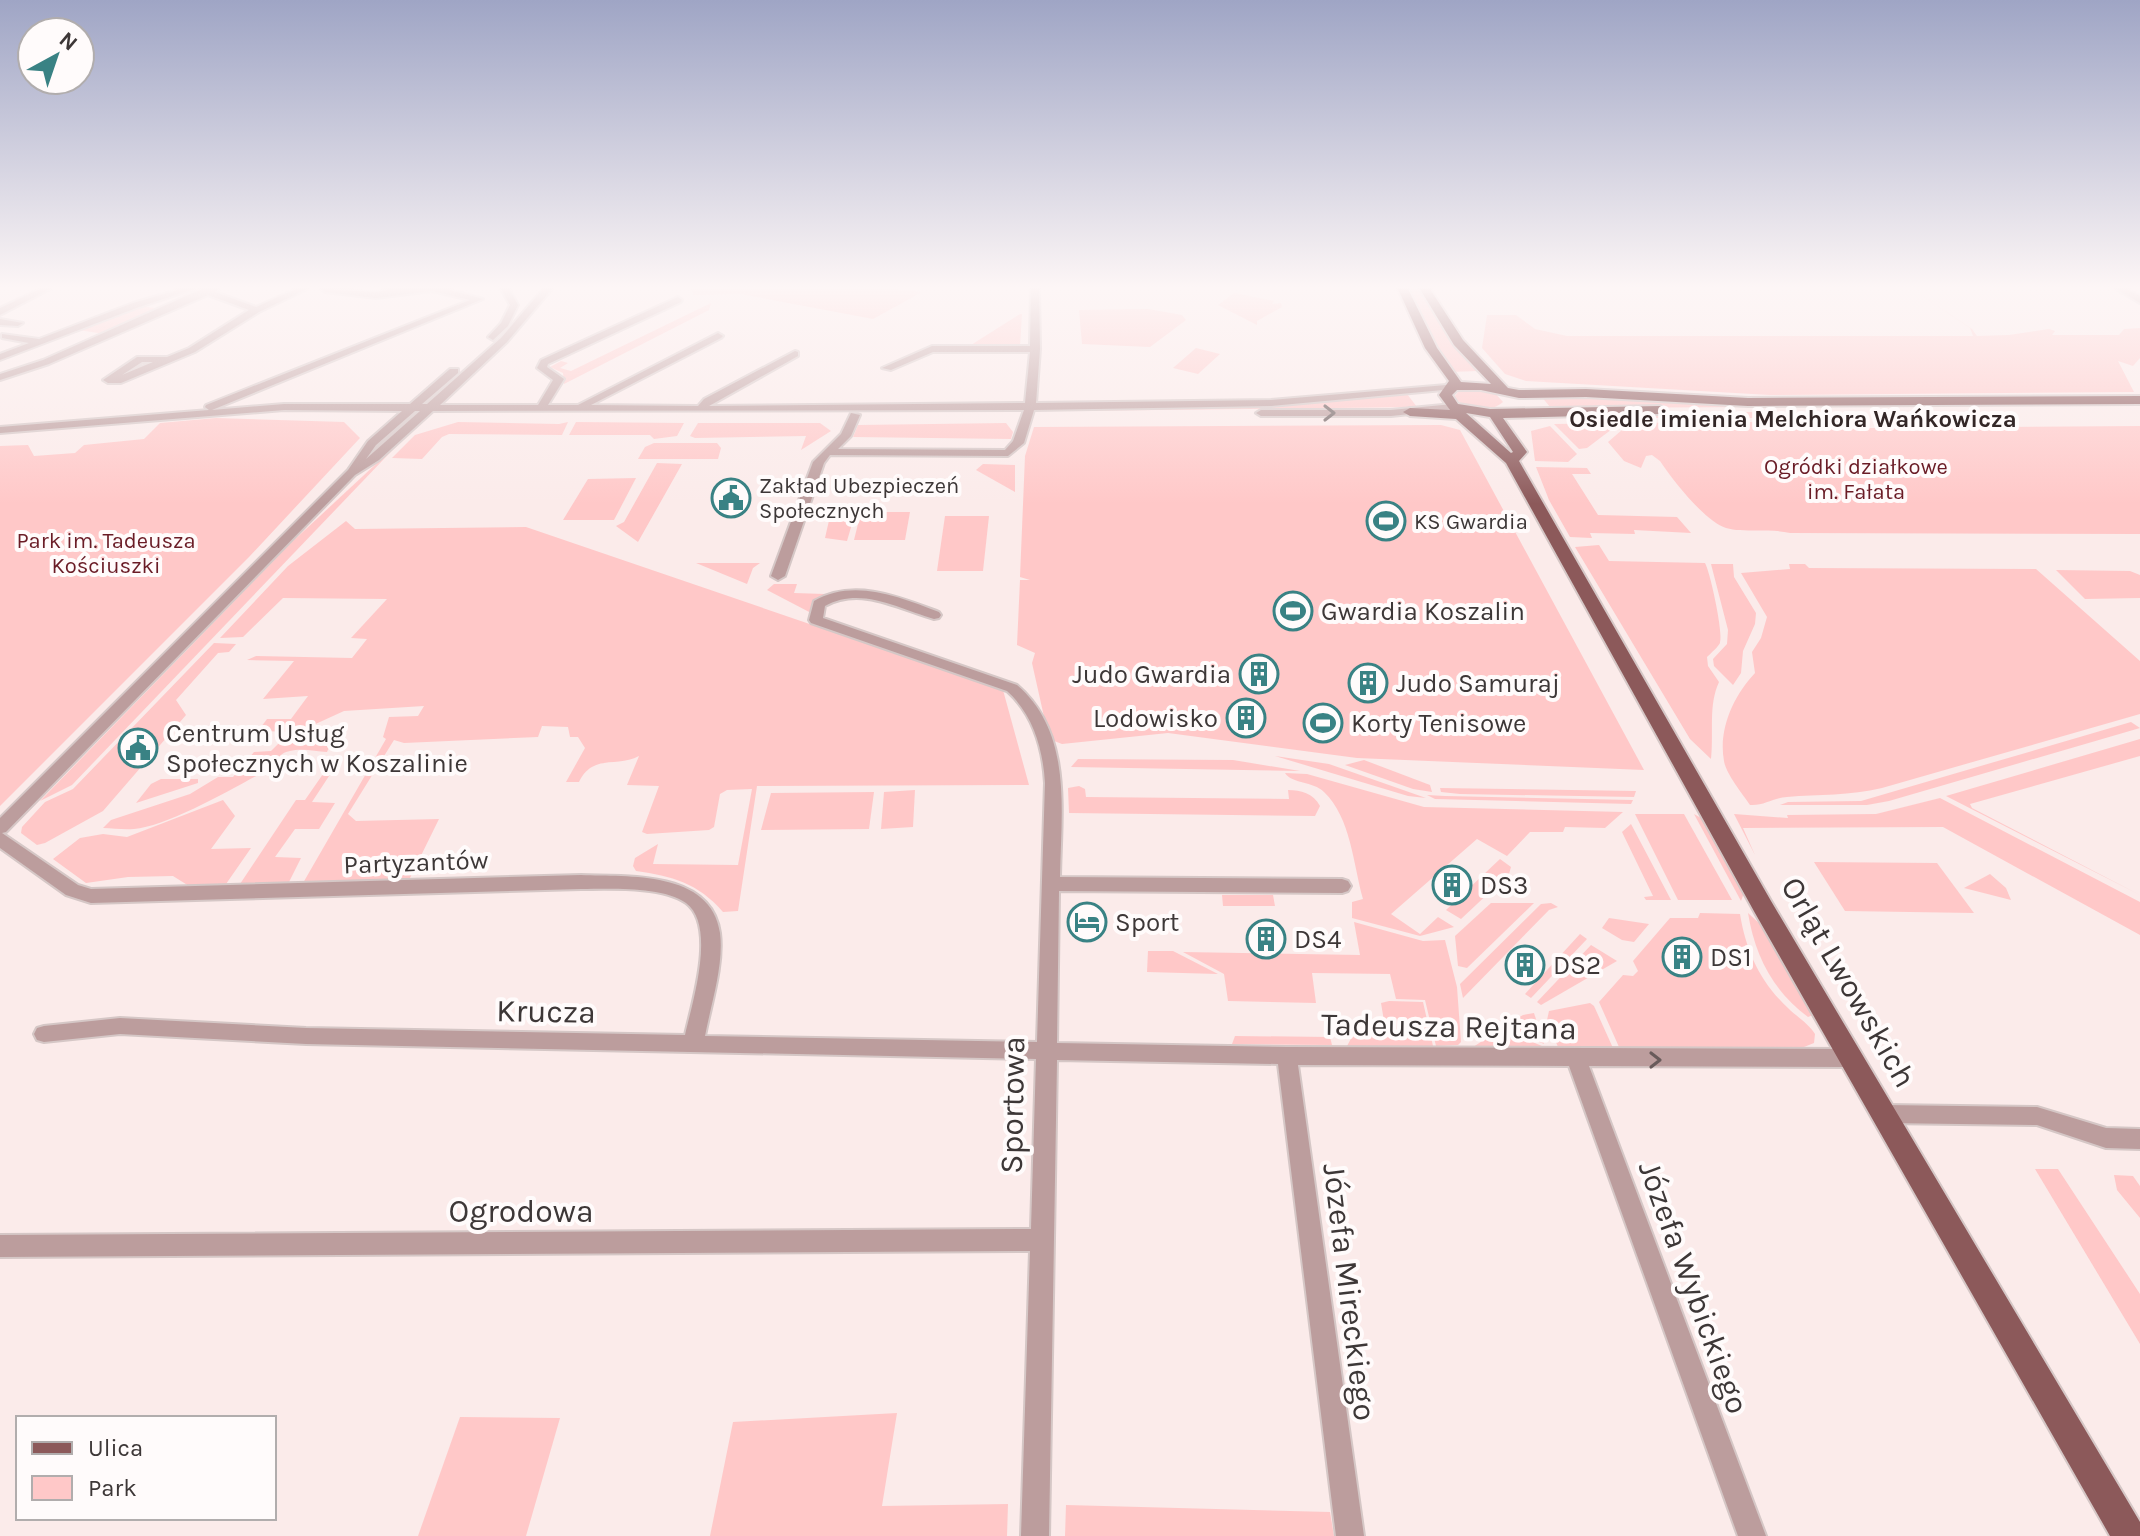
<svg xmlns="http://www.w3.org/2000/svg" width="2140" height="1536" font-family="Karla,sans-serif">
	<style>
		.green { fill: #ffc8c8 }
		.lines { fill: none; stroke-linecap: round; stroke-linejoin: round }
		.minor-casing { stroke: #d5c7c6; stroke-width: 4 }
		.major-casing { stroke: #d5c7c6; stroke-width: 4 }
		.minor { fill: #bc9d9d; fill-rule: evenodd }
		.major { fill: #8c595a; fill-rule: evenodd }
		.oneway { stroke: #695b5b }
		.labels { text-anchor: middle; stroke-width: 8; stroke-linejoin: round; paint-order: stroke }
		.far-park-label { font-size: 22px; fill: #6a1c26; stroke: #fffbfb }
		.far-poi-label { font-size: 22px; fill: #3d3737; stroke: #fffbfb; text-anchor: start }
		.far-neighbourhood-label { font-size: 24px; font-weight: bold; fill: #332727; stroke: #fffbfb }
		.poi-label { font-size: 26px; fill: #3d3737; stroke: #fffbfb; text-anchor: start }
		.street-label { font-size: 26px; fill: #3d3737; stroke: #fffbfb }
		.near-street-label { font-size: 32px; fill: #3d3737; stroke: #fffbfb }
	</style>
	<rect width="100%" height="100%" fill="#fbebea"/>
	<!-- green -->
	<g class="green">
		<polygon points="690,289 896,289 922,292 873,319 741,294 694,295"/>
		<path d="M1407 289H1420L1450 338 1478 371 1449 372C1432 349 1422 315 1407 289Z"/>
		<polygon points="1912,289 1972,329 1977,336 2009,335 2049,329 2055,331 2052,335 2119,335 2124,329 2140,328 2140,358 2133,366 2118,361 2134,392 1770,395 1526,381 1505,374 1482,348 1487,315 1516,315 1535,329 1567,336 1973,336 1970,328"/>
		<polygon points="1234,293 1274,301 1272,304 1281,303 1282,307 1257,321 1257,325 1218,305"/>
		<polygon points="711,303 709,310 564,384 563,373 550,367 561,361 568,363 560,368 571,371"/>
		<polygon points="140,306 161,309 105,334 78,330"/>
		<polygon points="1148,309 1182,315 1186,320 1150,347 1082,344 1079,310"/>
		<polygon points="1020,314 1022,314 1020,346 971,345"/>
		<polygon points="1196,348 1220,354 1198,374 1173,368"/>
		<path d="M1477 388 1495 393 1503 402C1489 414 1465 410 1454 397L1460 390Z"/>
		<polygon points="1407,394 1417,407 1064,411 1291,404"/>
		<polygon points="1555,394 1766,405 1768,407 1551,408 1540,395"/>
		<polygon points="1668,412 1843,412 1857,418 1624,418"/>
		<polygon points="216,418 344,422 360,438 249,557 0,806 0,446 28,445 34,456 75,453 84,445 144,439 160,423"/>
		<path d="M1861 421 1869 428 2140 426V534L1790 533C1768 528 1743 533 1726 528 1706 522 1673 481 1660 461L1652 455 1646 456 1641 468 1624 461 1608 442 1630 423Z"/>
		<polygon points="458,422 559,424 568,422 562,435 449,434 442,437 422,459 392,458 415,435"/>
		<polygon points="576,422 684,423 677,436 654,439 650,435 569,435"/>
		<polygon points="698,423 820,423 831,431 801,450 806,436 695,438 690,436"/>
		<polygon points="1006,423 1013,432 1011,439 853,437 858,425"/>
		<polygon points="1620,423 1587,448 1579,449 1554,424"/>
		<polygon points="1441,425 1460,430 1644,770 1357,758 1168,733 1062,744 1049,739 1032,663 1035,653 1017,645 1020,580 1030,580 1020,577 1025,456 1034,427"/>
		<polygon points="1550,426 1577,454 1568,462 1535,461 1531,431"/>
		<polygon points="406,436 72,785 40,801 292,542"/>
		<polygon points="654,443 717,443 721,448 718,459 638,459 645,447"/>
		<polygon points="657,463 682,464 638,542 616,526 624,522"/>
		<polygon points="983,464 1015,465 1015,492 976,470"/>
		<polygon points="1536,467 1587,468 1591,474 1572,474 1598,515 1677,517 1691,533 1634,530 1635,534 1590,533 1592,538 1570,537 1549,500"/>
		<polygon points="636,478 614,520 563,520 588,479"/>
		<polygon points="861,512 910,512 905,540 854,540"/>
		<polygon points="830,516 854,517 847,541 825,538"/>
		<polygon points="945,516 989,516 983,571 937,571"/>
		<path d="M346 521 355 529 526 527 1003 690 1029 785 757 786 738 911 723 912C698 883 672 876 636 871L633 866 635 858 658 844 653 864 738 865 752 789 727 790 720 794 714 827 709 830 647 834 642 832 659 786 627 785 639 756C618 768 593 753 579 782H566L585 748 578 737H570L568 727 542 726 538 737 404 743 394 740 348 814 356 821 439 819 409 880 303 883 386 739 383 737 389 717 418 716 424 706 344 711 298 732 258 731 267 719H291L308 696 263 699 294 661 247 660 256 656 352 658 367 639 351 638 387 599 283 598 243 637 220 638 288 566Z"/>
		<path d="M1599 545 1609 561 1705 563C1710 571 1724 635 1720 643 1718 647 1711 653 1707 657L1708 666 1719 682C1708 706 1714 732 1711 759L1690 739 1575 547Z"/>
		<polygon points="696,563 760,563 753,568 747,584"/>
		<polygon points="1711,564 1733,564 1734,577 1756,613 1755,624 1743,651 1741,673 1733,685 1714,666 1713,659 1727,644 1728,630"/>
		<path d="M1789 564H1805L1809 568 2036 569 2140 661V714L1882 788C1850 796 1819 794 1787 797 1773 798 1764 806 1750 805 1742 793 1726 774 1724 761 1718 729 1734 695 1755 673L1752 652 1761 638 1767 617 1741 573 1790 569Z"/>
		<polygon points="2056,570 2130,571 2140,575 2140,598 2085,599"/>
		<polygon points="774,584 797,584 794,593 825,594 814,604 813,614 767,590"/>
		<polygon points="214,643 236,644 229,652 218,653 176,700 186,715 103,811 45,843 37,845 21,833 22,827 45,802 73,789"/>
		<polygon points="2131,722 2140,728 1889,801 1867,805 1780,805 1788,802 1861,801"/>
		<path d="M336 731 327 752C315 751 301 748 290 751 277 753 276 765 267 770 238 786 167 827 134 829 123 830 113 828 103 828L111 820 190 794 218 777H233L254 752 271 751 283 739Z"/>
		<polygon points="2140,739 2140,756 1970,804 1972,808 2140,895 1946,796"/>
		<polygon points="1275,756 1329,764 1426,798 1408,796"/>
		<polygon points="1078,759 1233,760 1300,771 1071,767"/>
		<polygon points="1364,760 1430,785 1432,792 1413,789 1345,765"/>
		<polygon points="331,773 312,802 335,803 319,829 295,829 275,857 301,858 289,882 240,884 296,800 305,800 323,774"/>
		<path d="M1285 773 1307 774 1424 807 1623 812 1605 828 1565 827 1563 832H1530L1507 856 1477 839 1391 914 1420 934 1438 917 1454 927 1420 936 1352 918V902L1363 899C1353 863 1351 818 1324 792 1313 781 1292 784 1285 773Z"/>
		<polygon points="161,779 198,779 198,783 136,803 151,784"/>
		<path d="M1079 786 1085 789 1086 797 1289 799 1288 790C1301 790 1313 793 1320 806L1315 816 1069 813 1068 788Z"/>
		<polygon points="1440,788 1636,791 1634,797 1460,794 1441,792"/>
		<polygon points="915,790 913,827 881,829 884,792"/>
		<polygon points="874,792 869,829 761,830 771,793"/>
		<polygon points="1427,795 1445,796 1633,800 1631,804 1435,799"/>
		<polygon points="1940,798 2140,902 2140,935 1943,827 1743,828 1755,855 1734,814 1788,818 1787,815 1876,814"/>
		<polygon points="223,800 235,816 211,849 251,848 226,884 189,886 173,876 128,877 86,883 53,859 80,838 103,834 127,837"/>
		<polygon points="1635,814 1684,814 1732,900 1678,900"/>
		<polygon points="1694,814 1701,818 1744,893 1741,901"/>
		<polygon points="1631,824 1671,900 1646,900 1644,897 1653,896 1622,832"/>
		<polygon points="1500,859 1511,867 1509,874 1461,919 1446,910"/>
		<polygon points="1814,862 1937,863 1974,913 1845,911"/>
		<polygon points="1990,874 2006,888 2011,900 1964,888"/>
		<polygon points="1222,895 1273,895 1275,906 1223,906"/>
		<polygon points="1491,903 1534,903 1467,968 1458,966 1455,936"/>
		<polygon points="1551,903 1558,907 1549,910 1463,998 1460,984 1541,904"/>
		<path d="M1700 913 1740 914C1746 951 1760 982 1788 1008 1797 1017 1808 1023 1815 1034L1814 1043 1804 1047H1619L1599 1002 1623 975 1633 976 1638 971 1633 961 1670 918H1698Z"/>
		<path d="M1748 913 1760 924 1813 1015 1808 1017C1773 991 1755 956 1748 913Z"/>
		<polygon points="1609,918 1649,924 1634,942 1622,940 1602,928"/>
		<polygon points="1354,922 1423,941 1445,940 1457,987 1461,1042 1458,1045 1436,1046 1425,1000 1396,999 1390,974 1312,973 1316,1003 1228,1001 1224,974 1183,952 1360,955"/>
		<polygon points="1580,934 1587,939 1531,998 1525,994"/>
		<polygon points="1591,945 1617,961 1541,1005 1537,1002"/>
		<polygon points="1148,951 1173,951 1218,974 1147,972"/>
		<polygon points="1389,1001 1423,1002 1433,1046 1347,1046 1354,1033 1386,1033 1381,1003"/>
		<polygon points="1590,1003 1594,1006 1613,1048 1558,1047 1547,1020 1549,1011"/>
		<polygon points="1534,1013 1544,1044 1504,1026 1523,1015"/>
		<polygon points="1501,1029 1542,1046 1473,1047"/>
		<polygon points="1235,1036 1330,1037 1332,1045 1232,1044"/>
		<polygon points="2035,1169 2058,1169 2140,1294 2140,1344"/>
		<polygon points="2114,1175 2133,1176 2140,1186 2140,1218 2117,1190"/>
		<polygon points="897,1413 882,1506 1008,1504 1007,1536 710,1536 733,1422"/>
		<polygon points="460,1417 560,1418 526,1536 418,1536"/>
		<polygon points="1066,1505 1330,1512 1334,1536 1065,1536"/>
	</g>
	<g class="lines">
		<!-- minor casing -->
		<g class="minor-casing">
			<g id="minor">
				<polygon points="40,289 50,289 0,315 0,308"/>
				<polygon points="181,289 194,289 139,307 0,360 0,354 29,343 2,338 2,334 39,339 133,303"/>
				<path d="M202 289H218L215 292 256 307 296 289H307L259 312 195 352 121 383H108L103 380 137 357H167L189 348 249 310 208 295 49 364 0 380V374L43 360ZM142 362H153L122 375Z"/>
				<path d="M321 289 376 292 390 289H446L483 299 212 410 284 404H410L450 369H458V373L422 404H427L501 338 543 289H552L507 342 440 405H538L553 380 537 368 541 360 678 297 682 300 681 302 548 364 547 367 564 379 548 405H578L718 333 723 336 721 338 591 405 698 406 704 399 795 351 798 352V356L709 406 1025 403 1030 352H933L891 370 882 368 932 346H1030L1031 289H1039L1040 349 1036 403 1271 400 1458 384V388L1454 389 1271 406 1034 410 1024 443 1008 456 830 455 824 463 785 576 778 580 771 576 813 462 841 434 851 413 860 415 851 436 838 449 1005 450 1013 441 1024 410 433 411 379 460 355 475 6 832 2 833 78 885 91 889 581 875C628 877 711 870 720 933 724 965 711 1004 705 1036L1037 1042 1045 783C1043 749 1033 714 1007 691L811 623 809 620 814 601C854 578 899 597 939 612L941 615 939 618 934 619C899 609 861 586 825 606L823 618 1017 685C1073 733 1061 811 1060 877L1342 879 1348 881 1351 886 1348 891 1342 893 1059 891 1057 1043 1287 1047 1852 1049 1859 1052 1862 1058 1859 1064 1852 1067 1589 1066 1766 1536H1738L1569 1066 1298 1065 1364 1536H1336L1278 1064 1057 1060 1049 1536H1021L1030 1251 0 1257V1235L1031 1229 1036 1059 306 1044 120 1034 44 1042 37 1040 34 1034 37 1028 44 1026 120 1018 306 1028 685 1035C692 1003 717 926 686 903 662 886 610 889 581 889L91 903 66 895 0 848V818L348 470 368 441 402 411 284 410 0 433V427L209 410 205 407 206 405 470 300 432 291 376 298 325 292ZM415 411H420L366 459 376 445Z"/>
				<polygon points="501,289 509,289 518,305 508,326 493,340 488,337 501,323 510,305"/>
				<polygon points="2116,289 2126,289 2140,296 2140,303"/>
				<polygon points="0,319 23,323 18,326 0,325"/>
				<polygon points="1453,404 1458,407 1457,409 1391,416 1261,416 1256,413 1261,410 1391,410"/>
				<polygon points="1885,1105 2037,1107 2106,1128 2140,1129 2140,1149 2106,1148 2037,1125 1885,1123 1877,1121 1874,1114 1877,1107"/>
			</g>
		</g>
		<!-- major casing -->
		<g class="major-casing">
			<path id="major" d="M1398 289H1408L1437 348 1461 382 1491 384 1454 345 1420 289H1430L1463 340 1508 388 1519 390 1586 389 1748 398 2140 396V404L1748 406 1586 397 1519 398 1481 390H1457L1452 395 1458 404 1490 409 1660 406 1667 410 1660 414 1503 418 1527 452 1519 461 1771 901 2140 1522V1536H2110L1755 913 1506 463 1456 419 1410 416 1403 412 1410 408 1450 410 1439 395 1449 381 1425 348ZM1466 413 1490 417 1513 452 1511 453Z"/>
		</g>
		<!-- minor -->
		<use href="#minor" class="minor"/>
		<!-- major -->
		<use href="#major" class="major"/>
	</g>
	<!-- one-way arrows -->
	<defs><path id="oneway-chevron" d="M-2-3.5L2.5 0L-2 3.5" fill="none" stroke-width="1.6" stroke-linecap="round" stroke-linejoin="round" transform="scale(2)"/></defs>
	<g class="oneway">
		<use href="#oneway-chevron" transform="translate(1329 413)"/>
		<use href="#oneway-chevron" transform="translate(1655 1060)"/>
	</g>
	<!-- sky -->
	<linearGradient id="sky" x2="0" y2="1"><stop stop-color="#9fa5c5"/><stop offset="0.57" stop-color="#fdf6f6"/><stop offset="1" stop-color="#fdf6f6" stop-opacity="0"/></linearGradient>
	<rect width="2140" height="504" fill="url(#sky)"/>
	<!-- icons -->
	<defs>
		<g id="civic-ring" transform="scale(2)"><circle r="9.5" fill="#fffbfb" stroke="#398284" stroke-width="1.5"/><path d="M-.6-6.5H3V-4.5H.6V-3L4-1V1h2V6H-6V1h2V-1L-.6-3ZM-1.2 2.5V6h2.4V2.5Z" fill="#398284"/></g>
		<g id="stadium-ring" transform="scale(2)"><circle r="9.5" fill="#fffbfb" stroke="#398284" stroke-width="1.5"/><path d="M0-5a6.5 5 0 1 0 0 10a6.5 5 0 1 0 0-10ZM-3.5-1.8h7v3.6h-7Z" fill="#398284"/></g>
		<g id="building-ring" transform="scale(2)"><circle r="9.5" fill="#fffbfb" stroke="#398284" stroke-width="1.5"/><path d="M-4-6H4V6H1V3H-1V6H-4ZM-2.5-4.3h1.7v1.8h-1.7ZM.8-4.3h1.7v1.8H.8ZM-2.5-1h1.7V.8h-1.7ZM.8-1h1.7V.8H.8Z" fill="#398284"/></g>
		<g id="hotel-ring" transform="scale(2)"><circle r="9.5" fill="#fffbfb" stroke="#398284" stroke-width="1.5"/><path d="M-6-4.5h1.5V1H6V5H4.5V3h-9V5H-6ZM-4 0a1.8 1.8 0 1 1 3.6 0ZM.5 0V-2.5h3Q6-2.5 6 0Z" fill="#398284"/></g>
	</defs>
	<g fill-rule="evenodd">
		<use href="#civic-ring" x="731" y="498"/>
		<use href="#stadium-ring" x="1386" y="521"/>
		<use href="#stadium-ring" x="1293" y="611"/>
		<use href="#building-ring" x="1259" y="674"/>
		<use href="#building-ring" x="1368" y="683"/>
		<use href="#building-ring" x="1246" y="718"/>
		<use href="#stadium-ring" x="1323" y="723"/>
		<use href="#civic-ring" x="138" y="748"/>
		<use href="#building-ring" x="1452" y="885"/>
		<use href="#hotel-ring" x="1087" y="922"/>
		<use href="#building-ring" x="1266" y="939"/>
		<use href="#building-ring" x="1682" y="957"/>
		<use href="#building-ring" x="1525" y="965"/>
	</g>
	<g class="labels">
		<!-- far-park labels -->
		<g class="far-park-label">
			<text x="1856" y="474">Ogródki działkowe<tspan x="1856" dy="25">im. Fałata</tspan></text>
			<text x="106" y="548">Park im. Tadeusza<tspan x="106" dy="25">Kościuszki</tspan></text>
		</g>
		<!-- far-poi labels -->
		<g class="far-poi-label">
			<text x="759" y="493">Zakład Ubezpieczeń<tspan x="759" dy="25">Społecznych</tspan></text>
			<text x="1414" y="529">KS Gwardia</text>
		</g>
		<!-- far-neighbourhood labels -->
		<g class="far-neighbourhood-label">
			<text x="1793" y="427">Osiedle imienia Melchiora Wańkowicza</text>
		</g>
		<!-- poi labels -->
		<g class="poi-label">
			<text x="1321" y="620">Gwardia Koszalin</text>
			<text x="1231" y="683" text-anchor="end">Judo Gwardia</text>
			<text x="1396" y="692">Judo Samuraj</text>
			<text x="1218" y="727" text-anchor="end">Lodowisko</text>
			<text x="1351" y="732">Korty Tenisowe</text>
			<text x="166" y="742">Centrum Usług<tspan x="166" dy="30">Społecznych w Koszalinie</tspan></text>
			<text x="1480" y="894">DS3</text>
			<text x="1115" y="931">Sport</text>
			<text x="1294" y="948">DS4</text>
			<text x="1710" y="966">DS1</text>
			<text x="1553" y="974">DS2</text>
		</g>
		<!-- street labels -->
		<g class="street-label">
			<text transform="translate(416 862) rotate(-2)" y="9">Partyzantów</text>
		</g>
		<!-- near-street labels -->
		<g class="near-street-label">
			<text transform="translate(1849 982) rotate(60)" y="11">Orląt Lwowskich</text>
			<text transform="translate(546 1011) rotate(1)" y="11">Krucza</text>
			<text transform="translate(1449 1026) rotate(1)" y="11">Tadeusza Rejtana</text>
			<text transform="translate(1012 1105) rotate(-89)" y="11">Sportowa</text>
			<text x="521" y="1222">Ogrodowa</text>
			<text transform="translate(1694 1287) rotate(70)" y="11">Józefa Wybickiego</text>
			<text transform="translate(1350 1292) rotate(83)" y="11">Józefa Mireckiego</text>
		</g>
	</g>
	<!-- legend -->
	<rect x="16" y="1416" width="260" height="104" fill="#fffbfb" stroke="#b1adad" stroke-width="2"/>
	<rect x="32" y="1442" width="40" height="12" fill="#8c595a" stroke="#b1adad" stroke-width="2"/>
	<text x="88" y="1456" font-size="24" fill="#3d3737">Ulica</text>
	<rect x="32" y="1476" width="40" height="24" fill="#ffc8c8" stroke="#b1adad" stroke-width="2"/>
	<text x="88" y="1496" font-size="24" fill="#3d3737">Park</text>
	<!-- north arrow -->
	<g transform="translate(56 56) rotate(40)"><circle r="38" fill="#fffbfb" stroke="#b1adad" stroke-width="2"/>
	<path d="M0-6L14 30L0 20L-14 30Z" fill="#398284"/>
	<text y="-12" font-size="22" font-weight="bold" text-anchor="middle" fill="#3d3737">N</text>
	</g>
</svg>
